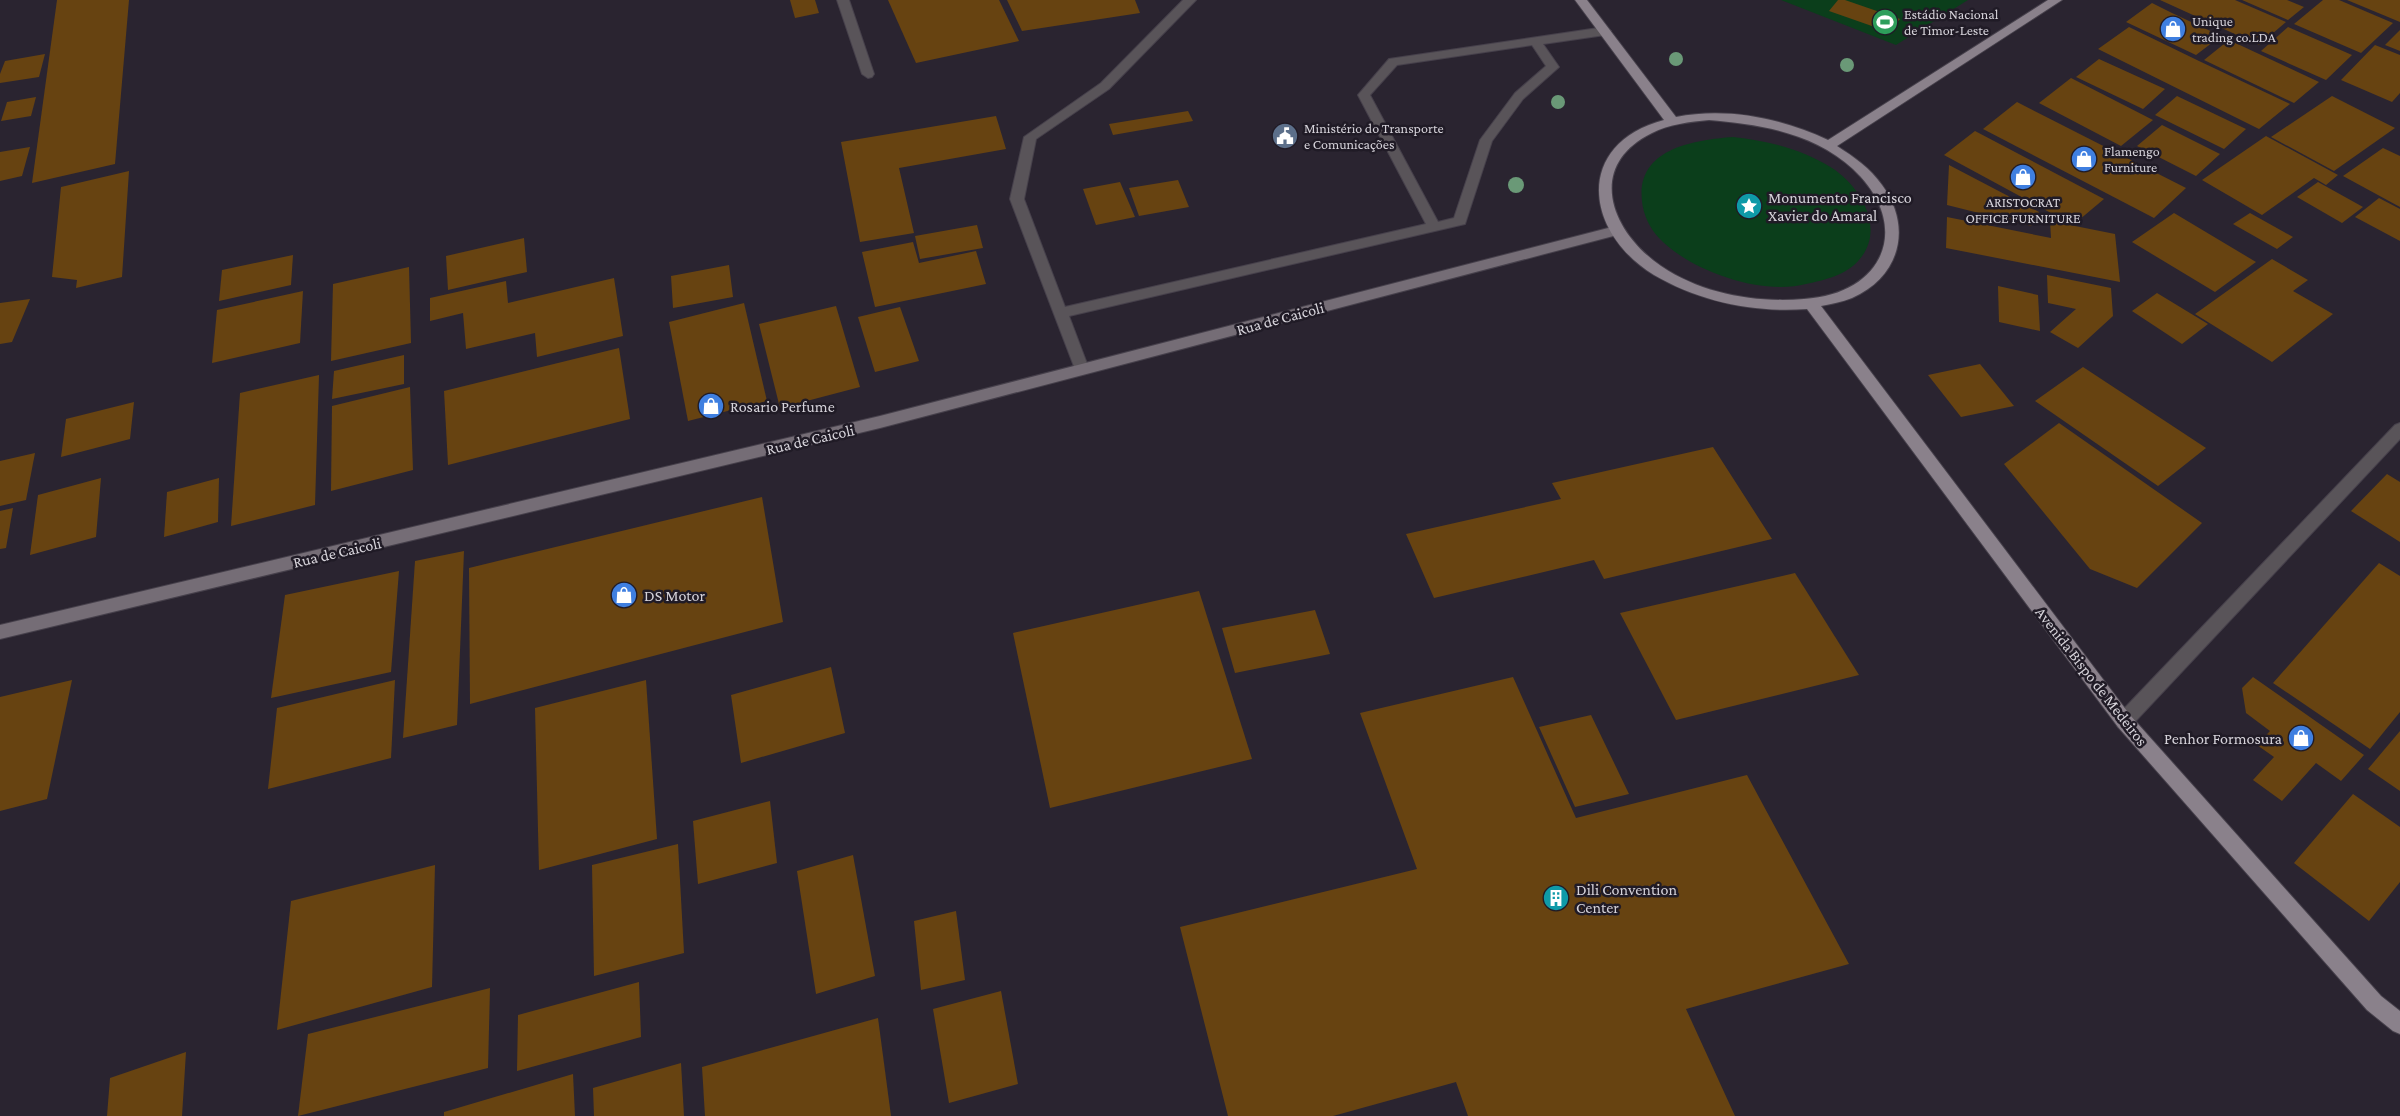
<svg xmlns="http://www.w3.org/2000/svg" width="2400" height="1116" font-family="'Crimson Pro',serif">
	<style>
		.green { fill: #0b3e1b }
		.building { fill: #674311 }
		.lines { fill: none; stroke-linecap: round; stroke-linejoin: round }
		.service-casing { stroke: #46404b; stroke-width: 2 }
		.minor-casing { stroke: #46404b; stroke-width: 2 }
		.secondary-casing { stroke: #46404b; stroke-width: 2 }
		.primary-casing { stroke: #46404b; stroke-width: 2 }
		.service { fill: #595459; fill-rule: evenodd }
		.minor { fill: #595459; fill-rule: evenodd }
		.secondary { fill: #756d76; fill-rule: evenodd }
		.primary { fill: #8a818b; fill-rule: evenodd }
		.tree { fill: #6a9977 }
		.labels { text-anchor: middle; stroke-width: 5; stroke-linejoin: round; paint-order: stroke }
		.far-poi-label { font-size: 14px; fill: #d6d3da; stroke: #201b26; text-anchor: start }
		.poi-label { font-size: 16px; fill: #d6d3da; stroke: #201b26; text-anchor: start }
		.street-label { font-size: 16px; fill: #d6d3da; stroke: #201b26 }
	</style>
	<rect width="100%" height="100%" fill="#2a2430"/>
	<!-- green -->
	<g class="green">
		<polygon points="1781,0 1968,0 1896,45"/>
		<path d="M1733 137C1769 141 1801 149 1832 168 1861 187 1886 229 1859 260 1846 275 1825 280 1806 284 1762 296 1690 271 1659 238 1650 229 1643 214 1642 201 1636 149 1693 140 1733 137Z"/>
	</g>
	<!-- building -->
	<g class="building">
		<polygon points="57,0 129,0 115,164 32,183"/>
		<polygon points="790,0 815,0 819,13 795,18"/>
		<polygon points="888,0 999,0 1019,41 916,63"/>
		<polygon points="1007,0 1135,0 1140,13 1022,31"/>
		<polygon points="1838,0 1845,0 1900,19 1889,32 1829,11"/>
		<polygon points="2160,0 2235,0 2286,22 2259,45"/>
		<polygon points="2242,0 2287,0 2304,7 2288,20"/>
		<polygon points="2323,0 2339,0 2393,23 2361,53 2294,24"/>
		<polygon points="2347,0 2400,0 2400,22"/>
		<polygon points="2152,3 2172,13 2221,36 2196,55 2126,22"/>
		<polygon points="2129,27 2199,61 2290,104 2259,129 2098,49"/>
		<polygon points="2288,27 2352,55 2326,80 2261,51"/>
		<polygon points="2400,30 2400,51 2385,45"/>
		<polygon points="2229,40 2319,82 2294,103 2204,60"/>
		<polygon points="2375,45 2400,55 2400,93 2392,102 2341,80"/>
		<polygon points="45,54 39,77 0,83 0,74 5,61"/>
		<polygon points="2099,59 2165,89 2143,109 2076,77"/>
		<polygon points="2071,78 2153,120 2121,146 2039,103"/>
		<polygon points="2177,96 2246,129 2224,149 2155,115"/>
		<polygon points="2332,96 2395,128 2334,171 2271,137"/>
		<polygon points="36,97 31,116 1,121 7,102"/>
		<polygon points="2017,102 2186,188 2154,218 1983,129"/>
		<polygon points="1188,111 1193,121 1113,135 1109,124"/>
		<polygon points="996,116 1006,149 899,168 914,233 860,242 841,142"/>
		<polygon points="2162,125 2220,154 2196,176 2137,146"/>
		<polygon points="1975,131 2104,199 2073,225 1944,155"/>
		<polygon points="2266,136 2338,175 2326,185 2314,178 2262,215 2202,180"/>
		<polygon points="30,147 22,176 0,181 0,152"/>
		<polygon points="2383,148 2400,156 2400,207 2343,176"/>
		<polygon points="1949,165 2039,212 2031,226 1947,205"/>
		<polygon points="129,171 122,277 76,288 77,280 52,277 61,187"/>
		<polygon points="1178,180 1189,207 1139,216 1129,188"/>
		<polygon points="1120,182 1135,217 1096,225 1083,189"/>
		<polygon points="2318,182 2363,207 2342,223 2297,197"/>
		<polygon points="2379,198 2400,209 2400,241 2355,217"/>
		<polygon points="2174,213 2256,262 2215,292 2132,242"/>
		<polygon points="2250,213 2293,237 2277,249 2233,224"/>
		<polygon points="1947,217 2051,238 2050,221 2115,234 2120,282 1946,248"/>
		<polygon points="977,225 983,248 920,259 915,236"/>
		<polygon points="524,238 527,272 448,290 446,256"/>
		<polygon points="913,242 919,263 976,251 986,284 875,307 862,252"/>
		<polygon points="293,255 291,285 219,301 222,270"/>
		<polygon points="2272,259 2308,280 2293,291 2333,314 2272,362 2195,314"/>
		<polygon points="729,265 733,297 673,308 671,276"/>
		<polygon points="409,267 411,343 331,361 333,284"/>
		<polygon points="2047,275 2111,288 2113,316 2078,348 2050,332 2076,309 2048,303"/>
		<polygon points="614,278 623,336 537,357 535,333 466,349 463,313 430,321 430,298 506,281 508,303"/>
		<polygon points="1998,286 2038,295 2040,331 1999,322"/>
		<polygon points="303,291 300,343 212,363 217,310"/>
		<polygon points="2157,293 2208,324 2182,344 2132,311"/>
		<polygon points="30,299 12,342 0,344 0,303"/>
		<polygon points="744,303 767,401 688,421 669,322"/>
		<polygon points="836,306 860,387 780,408 759,324"/>
		<polygon points="900,307 919,361 875,372 858,317"/>
		<polygon points="619,348 630,419 448,465 444,391"/>
		<polygon points="404,355 404,384 332,399 334,371"/>
		<polygon points="1980,364 2014,406 1961,417 1928,375"/>
		<polygon points="2083,367 2206,448 2158,486 2035,401"/>
		<polygon points="319,375 315,505 231,526 240,393"/>
		<polygon points="410,387 413,470 331,491 332,406"/>
		<polygon points="134,402 130,439 61,457 66,419"/>
		<polygon points="2059,423 2202,523 2137,588 2090,569 2004,464"/>
		<polygon points="1713,447 1772,539 1604,579 1594,560 1434,598 1406,534 1561,499 1552,483"/>
		<polygon points="35,453 26,500 0,506 0,461"/>
		<polygon points="2387,474 2400,482 2400,542 2351,511"/>
		<polygon points="101,478 96,537 30,555 38,495"/>
		<polygon points="219,478 218,522 164,537 167,492"/>
		<polygon points="762,497 783,622 470,704 469,568"/>
		<polygon points="13,508 6,548 0,549 0,511"/>
		<polygon points="464,551 457,725 403,738 415,561"/>
		<polygon points="2379,563 2400,576 2400,712 2370,749 2273,683"/>
		<polygon points="399,571 391,672 271,698 285,595"/>
		<polygon points="1795,573 1859,675 1676,720 1620,613"/>
		<polygon points="1199,591 1252,759 1050,808 1013,633"/>
		<polygon points="1315,610 1330,654 1235,673 1222,628"/>
		<polygon points="831,667 845,733 741,763 731,695"/>
		<polygon points="1513,677 1576,818 1747,775 1849,964 1686,1009 1735,1116 1468,1116 1456,1082 1333,1116 1228,1116 1180,927 1417,869 1360,713"/>
		<polygon points="2253,677 2364,755 2341,781 2316,763 2282,801 2253,780 2274,757 2257,745 2270,731 2246,713 2242,688"/>
		<polygon points="72,680 47,799 0,811 0,697"/>
		<polygon points="395,680 391,758 268,789 277,708"/>
		<polygon points="646,680 657,839 539,870 535,708"/>
		<polygon points="1591,715 1629,794 1575,807 1539,727"/>
		<polygon points="2400,731 2400,791 2368,769"/>
		<polygon points="2353,794 2400,827 2400,882 2369,921 2294,863"/>
		<polygon points="770,801 777,863 698,884 693,821"/>
		<polygon points="678,844 684,953 594,976 592,865"/>
		<polygon points="853,855 875,976 816,994 797,871"/>
		<polygon points="435,865 432,987 277,1030 291,901"/>
		<polygon points="956,911 965,980 921,990 914,921"/>
		<polygon points="639,982 641,1037 517,1071 518,1015"/>
		<polygon points="490,988 488,1068 298,1116 308,1034"/>
		<polygon points="1001,991 1018,1084 949,1103 933,1009"/>
		<polygon points="878,1018 891,1116 705,1116 702,1067"/>
		<polygon points="186,1052 182,1116 107,1116 110,1078"/>
		<polygon points="681,1063 684,1116 594,1116 593,1088"/>
		<polygon points="573,1074 575,1116 444,1116 444,1112"/>
	</g>
	<g class="lines">
		<!-- service casing -->
		<g class="service-casing">
			<g id="service">
				<polygon points="837,0 849,0 874,74 872,77 868,78 862,74"/>
				<path d="M1183 0H1196L1109 89 1036 139 1024 199 1065 307 1426 224 1358 95 1389 59 1605 27 1611 31 1605 35 1543 44 1559 67 1523 99 1492 141 1465 224 1069 316 1089 369 1087 373H1077L1075 369 1010 199 1024 137 1101 83ZM1532 45 1546 66 1515 93 1480 140 1454 218 1438 222 1370 95 1397 65Z"/>
			</g>
		</g>
		<!-- minor casing -->
		<g class="minor-casing">
			<polygon id="minor" points="2400,423 2400,439 2130,727 2124,729 2118,727 2115,721 2118,715 2395,425"/>
		</g>
		<!-- secondary casing -->
		<g class="secondary-casing">
			<polygon id="secondary" points="1616,226 1623,231 1621,234 880,428 0,639 0,625 880,416"/>
		</g>
		<!-- primary casing -->
		<g class="primary-casing">
			<path id="primary" d="M1575 0H1587L1676 117C1727 107 1781 118 1828 140L2048 0H2062L1837 146C1854 157 1870 168 1882 185 1913 227 1900 277 1852 298 1842 302 1831 304 1821 306L2130 715 2381 996 2400 1011V1034L2393 1031 2367 1010 2118 727 1807 309C1755 313 1700 302 1654 275 1584 232 1574 144 1664 120ZM1709 120C1759 124 1814 133 1853 169 1913 225 1885 294 1804 299 1756 303 1702 294 1661 266 1611 232 1585 166 1652 133 1669 124 1690 122 1709 120Z"/>
		</g>
		<!-- service -->
		<use href="#service" class="service"/>
		<!-- minor -->
		<use href="#minor" class="minor"/>
		<!-- secondary -->
		<use href="#secondary" class="secondary"/>
		<!-- primary -->
		<use href="#primary" class="primary"/>
	</g>
	<!-- trees -->
	<g class="tree">
		<circle cx="1676" cy="59" r="7"/>
		<circle cx="1847" cy="65" r="7"/>
		<circle cx="1558" cy="102" r="7"/>
		<circle cx="1516" cy="185" r="8"/>
	</g>
	<!-- icons -->
	<defs>
		<g id="stadium-disc" transform="scale(1.35)"><circle r="9.5" fill="#2e9e5b" stroke="#201b26"/><path d="M0-5a6.5 5 0 1 0 0 10a6.5 5 0 1 0 0-10ZM-3.5-1.8h7v3.6h-7Z" fill="#fff"/></g>
		<g id="shop-disc" transform="scale(1.35)"><circle r="9.5" fill="#3f7fe0" stroke="#201b26"/><path d="M-5-2.5h2.3a2.7 3.5 0 0 1 5.4 0H5L5.5 6h-11ZM-1.5-2.5h3a1.5 2.3 0 0 0-3 0Z" fill="#fff"/></g>
		<g id="civic-disc" transform="scale(1.35)"><circle r="9.5" fill="#5c6f8a" stroke="#201b26"/><path d="M-.6-6.5H3V-4.5H.6V-3L4-1V1h2V6H-6V1h2V-1L-.6-3ZM-1.2 2.5V6h2.4V2.5Z" fill="#fff"/></g>
		<g id="sight-disc" transform="scale(1.35)"><circle r="9.5" fill="#0f9aa8" stroke="#201b26"/><path d="M0-6L1.8-2.2L6-1.7L2.9 1.2L3.7 5.4L0 3.3L-3.7 5.4L-2.9 1.2L-6-1.7L-1.8-2.2Z" fill="#fff"/></g>
		<g id="building-disc" transform="scale(1.35)"><circle r="9.5" fill="#0f9aa8" stroke="#201b26"/><path d="M-4-6H4V6H1V3H-1V6H-4ZM-2.5-4.3h1.7v1.8h-1.7ZM.8-4.3h1.7v1.8H.8ZM-2.5-1h1.7V.8h-1.7ZM.8-1h1.7V.8H.8Z" fill="#fff"/></g>
	</defs>
	<g fill-rule="evenodd">
		<use href="#stadium-disc" x="1885" y="22"/>
		<use href="#shop-disc" x="2173" y="29"/>
		<use href="#civic-disc" x="1285" y="136"/>
		<use href="#shop-disc" x="2084" y="159"/>
		<use href="#shop-disc" x="2023" y="177"/>
		<use href="#sight-disc" x="1749" y="206"/>
		<use href="#shop-disc" x="711" y="406"/>
		<use href="#shop-disc" x="624" y="595"/>
		<use href="#shop-disc" x="2301" y="738"/>
		<use href="#building-disc" x="1556" y="898"/>
	</g>
	<g class="labels">
		<!-- far-poi labels -->
		<g class="far-poi-label">
			<text x="1904" y="19">Estádio Nacional<tspan x="1904" dy="16">de Timor-Leste</tspan></text>
			<text x="2192" y="26">Unique<tspan x="2192" dy="16">trading co.LDA</tspan></text>
			<text x="1304" y="133">Ministério do Transporte<tspan x="1304" dy="16">e Comunicações</tspan></text>
			<text x="2104" y="156">Flamengo<tspan x="2104" dy="16">Furniture</tspan></text>
			<text x="2023" y="207" text-anchor="middle">ARISTOCRAT<tspan x="2023" dy="16">OFFICE FURNITURE</tspan></text>
		</g>
		<!-- poi labels -->
		<g class="poi-label">
			<text x="1768" y="203">Monumento Francisco<tspan x="1768" dy="18">Xavier do Amaral</tspan></text>
			<text x="730" y="412">Rosario Perfume</text>
			<text x="644" y="601">DS Motor</text>
			<text x="2282" y="744" text-anchor="end">Penhor Formosura</text>
			<text x="1576" y="895">Dili Convention<tspan x="1576" dy="18">Center</tspan></text>
		</g>
		<!-- street labels -->
		<g class="street-label">
			<text transform="translate(1280 318) rotate(-15)" y="6">Rua de Caicoli</text>
			<text transform="translate(810 439) rotate(-13)" y="6">Rua de Caicoli</text>
			<text transform="translate(337 552) rotate(-13)" y="6">Rua de Caicoli</text>
			<text transform="translate(2092 676) rotate(52)" y="6">Avenida Bispo de Medeiros</text>
		</g>
	</g>
</svg>
